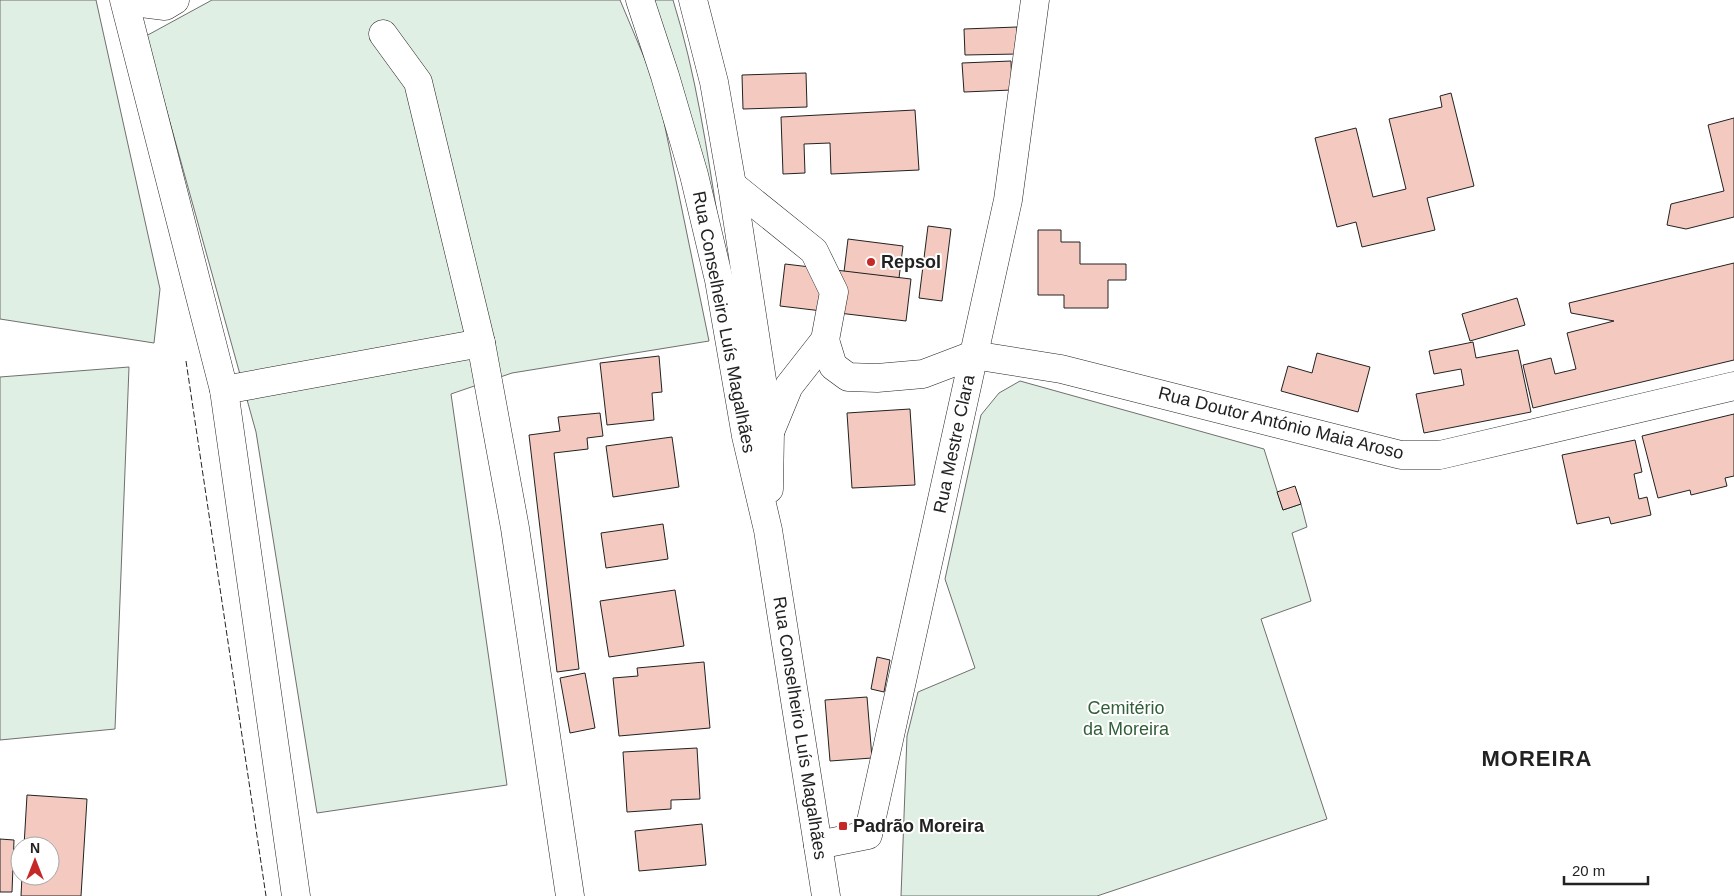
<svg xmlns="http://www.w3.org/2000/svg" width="1734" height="896" font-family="Helvetica,sans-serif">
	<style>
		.green { fill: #e0efe3; stroke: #6f6f6f }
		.building { fill: #f3c9c0; stroke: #222 }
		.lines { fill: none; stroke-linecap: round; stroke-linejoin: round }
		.minor-casing { stroke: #222; stroke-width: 29 }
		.major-casing { stroke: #222; stroke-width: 29 }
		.minor { stroke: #fff; stroke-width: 28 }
		.major { stroke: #fff; stroke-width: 28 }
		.fence { stroke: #222; stroke-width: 1; stroke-dasharray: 6 2.5; stroke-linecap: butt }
		.poi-dot { fill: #c62828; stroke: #fff; stroke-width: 2 }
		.labels { text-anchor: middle; stroke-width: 4; stroke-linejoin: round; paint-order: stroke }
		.poi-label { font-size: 18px; font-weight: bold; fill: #222; stroke: #fff; text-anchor: start }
		.street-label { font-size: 18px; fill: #222; stroke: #fff }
		.park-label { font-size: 18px; fill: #2f5e38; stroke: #fff }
		.district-label { font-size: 22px; font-weight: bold; letter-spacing: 1px; fill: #222; stroke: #fff }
	</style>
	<rect width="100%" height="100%" fill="#fff"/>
	<!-- green -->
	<g class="green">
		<polygon points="0,0 96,0 160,289 154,343 0,319"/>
		<polygon points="212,0 620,0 657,88 709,341 512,373 451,394 507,785 317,813 256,432 146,36"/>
		<path d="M650 0H673C696 74 707 150 719 226Z"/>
		<polygon points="129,367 115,729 0,740 0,377"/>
		<polygon points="1020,381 1264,449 1283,510 1301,504 1307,527 1292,533 1311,601 1261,619 1327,819 1097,896 901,896 907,736 918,692 975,668 945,579 981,415 999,393"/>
	</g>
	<!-- building -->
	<g class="building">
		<polygon points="1017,27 1018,54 965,55 964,29"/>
		<polygon points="1011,61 1012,90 964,92 962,63"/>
		<polygon points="806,73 807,107 743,109 742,75"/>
		<polygon points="1451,93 1474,186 1427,198 1435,230 1362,247 1356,222 1337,227 1315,138 1356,128 1373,197 1406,189 1389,119 1442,107 1440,96"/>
		<polygon points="915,110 919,170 831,174 830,143 804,144 805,173 783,174 781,117"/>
		<polygon points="1734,118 1734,217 1686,229 1667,225 1671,204 1724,191 1708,125"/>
		<polygon points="928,226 951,229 942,301 919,298"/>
		<polygon points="1038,230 1061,230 1061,242 1080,242 1080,264 1126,264 1126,280 1108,280 1108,308 1064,308 1064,295 1038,295"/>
		<polygon points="848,239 903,246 899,278 844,272"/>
		<polygon points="1734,263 1734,360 1533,408 1523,365 1551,358 1555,374 1576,369 1567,333 1614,321 1571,313 1569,303"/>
		<polygon points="785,264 911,279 906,321 780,306"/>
		<polygon points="1517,298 1525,325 1470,341 1462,314"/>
		<polygon points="1473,342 1476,358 1518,350 1531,412 1424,433 1416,394 1464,385 1461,369 1434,374 1429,351"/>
		<polygon points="1317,353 1370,367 1358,412 1281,391 1288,366 1312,373"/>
		<polygon points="659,356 662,392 652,393 654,420 607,425 600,363"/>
		<polygon points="910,409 915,485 852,488 847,413"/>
		<polygon points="600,413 603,436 587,438 588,449 554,453 579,669 557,672 529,435 560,431 558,417"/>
		<polygon points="1734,414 1734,476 1725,478 1727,486 1691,495 1690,490 1658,498 1642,436"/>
		<polygon points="672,437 679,487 613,497 606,446"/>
		<polygon points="1635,440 1642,472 1634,474 1639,499 1647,497 1651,515 1611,524 1609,517 1577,524 1562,455"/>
		<polygon points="1295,486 1301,504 1283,510 1277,492"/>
		<polygon points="663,524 668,559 606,568 601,533"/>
		<polygon points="675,590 684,646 609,657 600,601"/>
		<polygon points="877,657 890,660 884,692 871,689"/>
		<polygon points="704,662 710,728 619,736 613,678 638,676 637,668"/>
		<polygon points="585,673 595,728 570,733 560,678"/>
		<polygon points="867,697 872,758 830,761 825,700"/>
		<polygon points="697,748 700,799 671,800 671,809 627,812 623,752"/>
		<polygon points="27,795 87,799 81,896 21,896 22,876 50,876 50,846 24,846"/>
		<polygon points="702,824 706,865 639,871 635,831"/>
		<polygon points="0,839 14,840 12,892 0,892"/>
	</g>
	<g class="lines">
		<!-- minor casing -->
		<g class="minor-casing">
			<g id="minor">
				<polyline points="124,0 224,390 296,896"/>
				<polyline points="126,0 125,1 165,6 175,0"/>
				<polyline points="383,34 418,82 481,343 515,528 570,896"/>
				<polyline points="732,185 814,251 834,292 825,340 789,386 770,432"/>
				<polyline points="825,340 833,366 848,377 877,378 923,374 973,355 1061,369 1401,455 1440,455 1734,386"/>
				<polyline points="224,390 481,343"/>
				<polyline points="818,845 868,835 1008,200 1035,0"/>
			</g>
		</g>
		<!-- major casing -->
		<g class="major-casing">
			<g id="major">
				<polyline points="640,0 665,76 694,175 719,280 746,436 768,530 826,896"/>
				<polyline points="693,0 714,82 732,185 770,432 769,489"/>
			</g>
		</g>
		<!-- minor -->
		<use href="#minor" class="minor"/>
		<!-- major -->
		<use href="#major" class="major"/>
		<!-- fence -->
		<polyline class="fence" points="186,361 266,896"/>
	</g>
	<!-- markers -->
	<g class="poi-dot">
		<circle cx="871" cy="262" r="5"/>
		<rect x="838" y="821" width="10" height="10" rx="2.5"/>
	</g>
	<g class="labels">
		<!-- poi labels -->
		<g class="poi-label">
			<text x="881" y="268">Repsol</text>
			<text x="853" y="832">Padrão Moreira</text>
		</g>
		<!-- street labels -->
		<g class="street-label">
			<text transform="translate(724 322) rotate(79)" y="6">Rua Conselheiro Luís Magalhães</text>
			<text transform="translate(1281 423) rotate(14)" y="6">Rua Doutor António Maia Aroso</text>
			<text transform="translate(954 444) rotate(-78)" y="6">Rua Mestre Clara</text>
			<text transform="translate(800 728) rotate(81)" y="6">Rua Conselheiro Luís Magalhães</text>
		</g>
		<!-- park labels -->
		<g class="park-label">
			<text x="1126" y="714">Cemitério<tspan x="1126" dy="21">da Moreira</tspan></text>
		</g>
		<!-- district labels -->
		<g class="district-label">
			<text x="1537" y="766">MOREIRA</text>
		</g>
	</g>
	<!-- north arrow -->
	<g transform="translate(35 861)"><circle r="24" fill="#ffffff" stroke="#a7a7a7"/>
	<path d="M0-4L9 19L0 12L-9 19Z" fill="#c62828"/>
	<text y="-8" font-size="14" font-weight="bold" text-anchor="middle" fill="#222222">N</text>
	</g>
	<!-- scale -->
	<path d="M1564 876v8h84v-8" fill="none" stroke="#222222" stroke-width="2.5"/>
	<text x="1572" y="876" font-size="15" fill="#222222" stroke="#ffffff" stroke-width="4" paint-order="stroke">20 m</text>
</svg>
